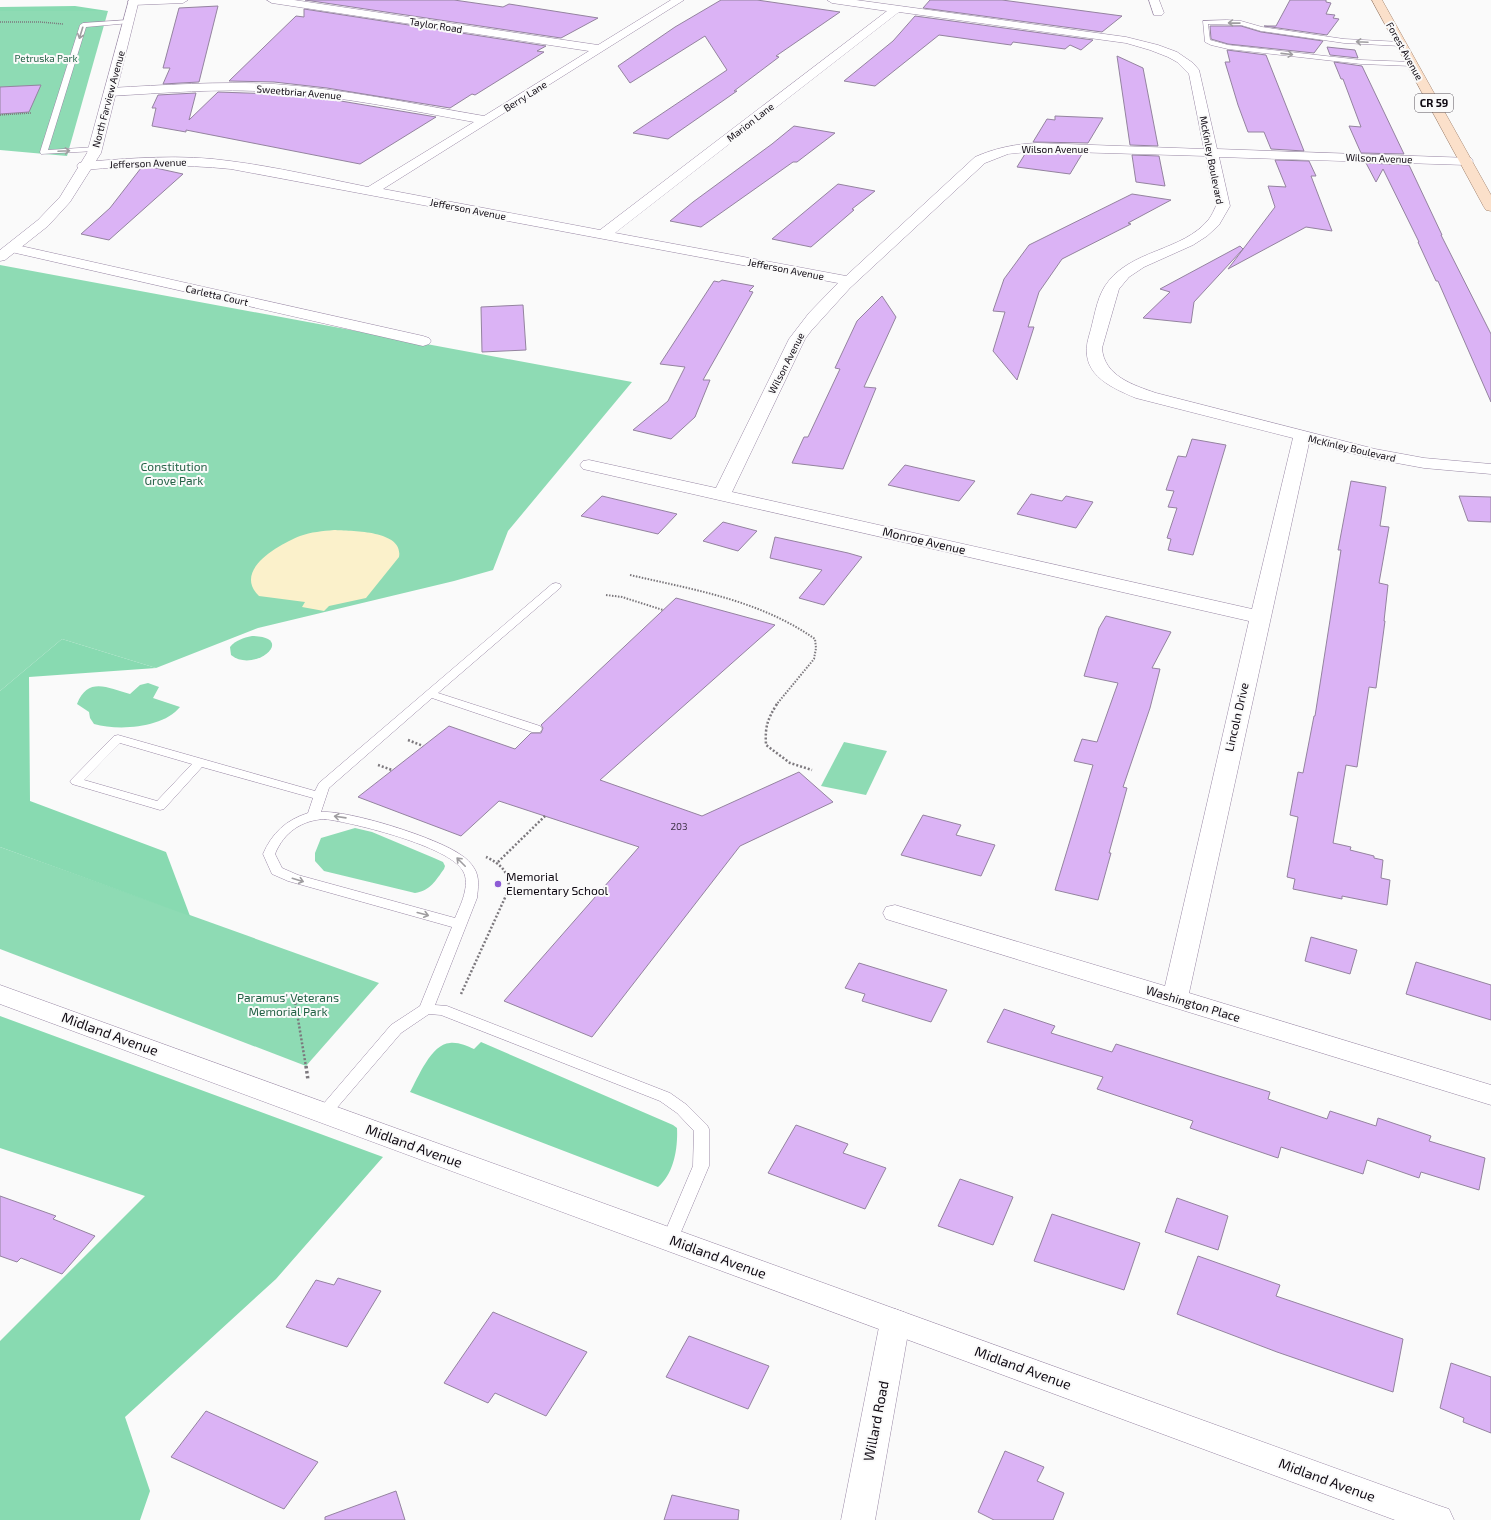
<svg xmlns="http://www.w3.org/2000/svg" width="1491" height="1520" font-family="'Exo 2',sans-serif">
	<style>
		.green { fill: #8edbb4 }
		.forest { fill: #88dab1 }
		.sand { fill: #fbf1cb }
		.building { fill: #dbb3f5; stroke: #94839f }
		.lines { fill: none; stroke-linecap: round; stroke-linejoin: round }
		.lane-casing { stroke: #9988a5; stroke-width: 1 }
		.street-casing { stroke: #9988a5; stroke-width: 1 }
		.secondary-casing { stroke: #9988a5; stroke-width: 1 }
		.primary-casing { stroke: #a68873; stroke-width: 1 }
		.path-far3 { stroke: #7c787d; stroke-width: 1.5; stroke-dasharray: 1 1; stroke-linecap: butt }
		.path-far2 { stroke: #7c787d; stroke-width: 2; stroke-dasharray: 1.5 1.5; stroke-linecap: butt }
		.path-far1 { stroke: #7c787d; stroke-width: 2.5; stroke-dasharray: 2 2; stroke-linecap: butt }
		.path { stroke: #7c787d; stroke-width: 3.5; stroke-dasharray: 2.5 2.5; stroke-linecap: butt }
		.lane { fill: #fff; fill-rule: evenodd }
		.street { fill: #fff; fill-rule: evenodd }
		.secondary { fill: #fff; fill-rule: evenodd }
		.primary { fill: #fbe0ca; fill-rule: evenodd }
		.oneway { stroke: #9f9da0 }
		.poi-dot { fill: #8d5cd5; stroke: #fafafa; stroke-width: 1.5 }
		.labels { text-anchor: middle; stroke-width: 4; stroke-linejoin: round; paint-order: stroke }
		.far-street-label { font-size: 10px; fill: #0f0912; stroke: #fafafa }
		.far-park-label { font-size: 10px; fill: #246246; stroke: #fafafa }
		.number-label { font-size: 10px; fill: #42344b }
		.shield { fill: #fafafa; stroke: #565158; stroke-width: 1 }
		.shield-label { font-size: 11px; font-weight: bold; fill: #0f0912 }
		.park-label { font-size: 12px; fill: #246246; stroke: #fafafa }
		.street-label { font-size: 12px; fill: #0f0912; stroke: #fafafa }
		.poi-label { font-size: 12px; fill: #0f0912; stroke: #fafafa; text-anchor: start }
		.near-street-label { font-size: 14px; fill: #0f0912; stroke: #fafafa }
	</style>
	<rect width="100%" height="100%" fill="#fafafa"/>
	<!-- green -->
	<g class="green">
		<polygon points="0,11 108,11 67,156 0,150"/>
		<polygon points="0,265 632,382 508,531 493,570 454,581 258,628 156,668 62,639 0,691"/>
		<path d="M252 636C298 637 254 674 231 655L230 647C236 640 243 638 252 636Z"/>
		<path d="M148 683 159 687 153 698 180 707C163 728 119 731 94 724L90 718 89 712 77 704C88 676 108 688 130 694L140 685Z"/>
		<polygon points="844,742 887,751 866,795 821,786"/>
		<path d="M355 828 372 832 434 858 443 862 445 866 444 869C436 880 430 891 415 893L324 871 315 861V853L321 838Z"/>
		<polygon points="0,847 379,983 306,1066 0,949"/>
	</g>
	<!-- forest -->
	<g class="forest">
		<polygon points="75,6 108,11 0,11 0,7"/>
		<polygon points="62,639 156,668 29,677 30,801 166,852 190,916 0,847 0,691"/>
		<polygon points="0,1016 383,1157 276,1279 125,1417 150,1491 140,1520 0,1520 0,1341 145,1196 0,1148"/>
		<path d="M481 1042 673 1125 677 1128C678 1148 674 1174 658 1187L410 1092C418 1078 431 1044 450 1043 458 1042 467 1046 474 1049Z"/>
	</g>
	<!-- sand -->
	<path class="sand" d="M334 530C351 531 404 530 399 557L366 598 329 606 324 611 302 607 305 602 259 596C232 570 280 544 300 536 311 532 323 531 334 530Z"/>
	<!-- building -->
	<g class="building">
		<polygon points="305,0 454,0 503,7 509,4 598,18 561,38"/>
		<polygon points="721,0 757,0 840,12 776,56 779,57 734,91 737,91 668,139 633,133 727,70 705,36 630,83 618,66 675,27"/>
		<polygon points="930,0 1002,0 1122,16 1102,32 923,8"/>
		<polygon points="1290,0 1326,0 1326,2 1331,3 1326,14 1335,15 1333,18 1339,19 1327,35 1264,26 1276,26"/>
		<polygon points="218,6 199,82 163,84 170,68 163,68 179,8"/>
		<polygon points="304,9 546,46 537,51 544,52 475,95 472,94 450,108 327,88 274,82 229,81 296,16 304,17"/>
		<polygon points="915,16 1093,40 1081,50 1070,45 1065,49 1013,42 1011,45 939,35 875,86 844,81 893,41"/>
		<polygon points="1210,26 1241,26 1261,32 1323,41 1314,53 1228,44 1211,39"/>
		<polygon points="1327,47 1355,50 1358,58 1330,55"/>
		<polygon points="1227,50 1266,55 1304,151 1271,149 1264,132 1248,132 1238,105 1225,62 1230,62"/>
		<polygon points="1117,56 1143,68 1158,146 1130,145"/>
		<polygon points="1334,62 1362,66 1404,154 1361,153 1349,126 1361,127 1343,79 1341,79"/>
		<polygon points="41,85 29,112 0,114 0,87"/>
		<polygon points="218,92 273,94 323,98 436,117 360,164 186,130 186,132 152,126 156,108 152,108 158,95 196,93 189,120"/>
		<polygon points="1055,116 1103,118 1088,143 1033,142 1047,119 1055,120"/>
		<polygon points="794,126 835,133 797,162 793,162 701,227 670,221 693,202 772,144"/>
		<polygon points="1037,152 1082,154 1070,174 1017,167 1025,154"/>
		<polygon points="1132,155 1159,156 1165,186 1136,182"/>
		<polygon points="1275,160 1309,161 1316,176 1311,176 1332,231 1306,227 1228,269 1275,207 1268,186 1286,187"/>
		<polygon points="1366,163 1409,165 1442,235 1441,235 1491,334 1491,402 1438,281 1436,281 1418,242 1419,242 1383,169 1376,182"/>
		<polygon points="151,167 183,174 109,240 81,234 110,208 141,168"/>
		<polygon points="838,184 875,191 852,209 854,210 811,247 772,239"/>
		<polygon points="1132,194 1171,200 1128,223 1131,224 1062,259 1039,292 1028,327 1034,327 1017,380 993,351 1005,312 993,311 1004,279 1029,245"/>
		<polygon points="1240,246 1243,249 1194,302 1191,323 1143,318 1170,292 1160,289"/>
		<polygon points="722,280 754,286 749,291 753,292 703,380 710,380 695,417 671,439 633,430 668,401 685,367 660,364 714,281 719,282"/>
		<polygon points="882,296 896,317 864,387 876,388 843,469 792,463 804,437 808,437 840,369 835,368 857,321"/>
		<polygon points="523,305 526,350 482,352 481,307"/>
		<polygon points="1192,439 1226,445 1193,555 1168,550 1171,539 1167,538 1177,508 1168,507 1174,491 1166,490 1178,456 1186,457"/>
		<polygon points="905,465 931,471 975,481 959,501 888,485"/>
		<polygon points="1351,481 1386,487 1380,526 1389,527 1379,583 1388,585 1384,621 1385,621 1376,688 1369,687 1357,767 1346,765 1333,843 1351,847 1350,850 1374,856 1374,858 1383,860 1381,878 1390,880 1387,905 1342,896 1342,899 1293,889 1295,879 1287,877 1298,817 1290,815 1298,772 1303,773 1314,716 1315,716 1341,550 1338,550"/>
		<polygon points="1031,494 1062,501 1066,496 1093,502 1076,528 1017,514"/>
		<polygon points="602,496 677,514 658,534 581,516"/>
		<polygon points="1459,496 1491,497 1491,522 1468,521"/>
		<polygon points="723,522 757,531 738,551 703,541"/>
		<polygon points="775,537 848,553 862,557 824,605 799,598 822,570 770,558"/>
		<polygon points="676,598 775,625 600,780 702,816 799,772 833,802 740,846 592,1037 504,1001 639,847 499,801 461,836 358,797 449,726 515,749 531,733 541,733 543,728 541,725"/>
		<polygon points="1106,616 1171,632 1152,668 1160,669 1150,708 1123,787 1127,788 1109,853 1111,853 1098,900 1055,890 1093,765 1074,761 1082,739 1097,742 1118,683 1084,676 1099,628"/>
		<polygon points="923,815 961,825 956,835 995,845 981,876 901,855"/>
		<polygon points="1311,937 1357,950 1350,974 1305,961"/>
		<polygon points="1416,962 1491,985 1491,1020 1406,994"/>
		<polygon points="859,963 947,990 931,1022 862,1001 865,994 845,988"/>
		<polygon points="1004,1009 1055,1026 1051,1033 1112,1052 1116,1044 1270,1092 1268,1099 1327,1119 1330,1111 1376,1126 1378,1118 1431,1136 1429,1141 1485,1158 1479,1190 1421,1172 1419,1178 1367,1160 1363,1174 1281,1147 1278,1158 1190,1128 1193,1121 1097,1089 1103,1077 987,1042"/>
		<polygon points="796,1125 848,1144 843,1153 886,1168 865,1209 768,1173"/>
		<polygon points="960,1179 1013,1197 993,1245 938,1226"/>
		<polygon points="0,1196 56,1216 53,1219 95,1236 62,1274 21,1258 17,1262 0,1256"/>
		<polygon points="1177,1198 1228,1216 1218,1250 1165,1232"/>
		<polygon points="1052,1214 1140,1243 1124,1290 1034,1261"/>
		<polygon points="1198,1256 1280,1285 1276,1296 1403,1339 1393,1392 1277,1352 1177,1314"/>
		<polygon points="338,1278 381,1291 347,1347 286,1327 316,1280 334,1285"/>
		<polygon points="493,1312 587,1352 546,1416 495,1393 488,1403 444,1383"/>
		<polygon points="689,1336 769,1366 748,1409 666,1377"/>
		<polygon points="1451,1363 1491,1377 1491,1433 1463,1422 1464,1418 1440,1408"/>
		<polygon points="206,1411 318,1462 284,1509 171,1457"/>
		<polygon points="1005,1451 1044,1467 1037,1481 1064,1493 1053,1520 994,1520 978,1512"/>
		<polygon points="396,1491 405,1520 325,1520 325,1517"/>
		<polygon points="672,1495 739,1510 738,1520 664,1520"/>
	</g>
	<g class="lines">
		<!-- lane casing -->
		<g class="lane-casing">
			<g id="lane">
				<polygon points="128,20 130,21 130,23 86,27 48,150 95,147 99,149 95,151 41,154 40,152 80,25 83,23"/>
				<polygon points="1227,20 1241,21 1262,27 1344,39 1401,42 1404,44 1401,46 1344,43 1261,31 1241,25 1208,24 1210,40 1228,45 1361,60 1412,62 1415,64 1412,66 1361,64 1228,49 1211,45 1205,42 1203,21"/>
				<path d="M556 583 560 584 561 586 560 588 438 693 540 726 542 729 540 732H532L432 698 329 788 321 812C349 810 438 838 461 855 466 858 471 863 474 868 480 877 478 888 477 898L435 1005 447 1006 670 1093 687 1105 707 1125 709 1129V1166L678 1239 676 1244 670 1245 664 1244 662 1239 693 1166 694 1131 677 1113 660 1101 441 1015 429 1014 401 1033 329 1117 324 1119 319 1117 317 1113 319 1109 391 1025 420 1006 452 927 288 881 272 874 263 854C272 833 286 820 308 813L313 798 202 767 164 809 160 810 72 784 70 781 114 736 118 735 315 791 319 783 552 584ZM120 743 192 764 157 801 84 780ZM325 819C354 823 449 846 463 871 471 885 460 906 455 918L298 875 282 868 275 854C284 832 302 820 325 819Z"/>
			</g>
		</g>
		<!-- street casing -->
		<g class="street-casing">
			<g id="street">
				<polygon points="129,0 188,0 183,3 133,5 129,4 128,2"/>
				<path d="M267 0H294L598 45 671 0H684L383 189 600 230 887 11 832 3 827 0H856L1126 37 1158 45 1177 52 1193 63 1199 70 1217 149 1471 158 1473 161 1471 164 1466 165 1219 157 1230 206 1219 225 1207 236 1193 245 1144 267 1129 277 1119 289 1102 348C1104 376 1133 385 1156 393L1375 449 1424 458 1491 464V474L1424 468 1375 459 1309 443 1189 993 1491 1085V1105L886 919 883 913 886 907 895 905 1165 986 1249 621 583 469 580 465 583 461 589 460 716 488 789 339 809 313 838 283 231 169C182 164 133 165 84 170L79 169 77 166 79 163 84 162C132 158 182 154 230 161 277 167 323 178 368 187L474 122C407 110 341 96 273 92 219 88 164 93 110 96L106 95 104 92 106 89 110 88C164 85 219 81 274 84 344 89 414 104 484 116L589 51 272 3ZM899 12 1126 43 1150 50 1168 57 1177 62 1189 74 1204 149 1037 143C1016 144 995 148 975 157L846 276 615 233ZM1037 151 1206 156 1216 206C1214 210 1212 215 1209 219 1183 252 1129 249 1105 286 1096 300 1094 320 1089 336 1078 372 1107 386 1136 398L1293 438 1252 609 732 492 805 339 811 331 850 288 985 163 1008 154Z"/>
				<polygon points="1149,0 1159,0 1164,13 1162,15 1154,15"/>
				<polygon points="12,244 423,336 429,338 431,341 429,344 423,346 7,251 5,248 7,245"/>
				<polygon points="895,1309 906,1313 910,1322 875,1520 841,1520 880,1322 884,1313"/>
			</g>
		</g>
		<!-- secondary casing -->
		<g class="secondary-casing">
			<g id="secondary">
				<polygon points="129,0 139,0 101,153 70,202 48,226 5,260 0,261 0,250 38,220 60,197 87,153"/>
				<polygon points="0,985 1437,1505 1449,1509 1454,1520 1395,1520 0,1004"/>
			</g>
		</g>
		<!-- primary casing -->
		<g class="primary-casing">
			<polygon id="primary" points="1372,0 1382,0 1491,195 1491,211 1486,210 1484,207"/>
		</g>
		<!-- path-far3 -->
		<g class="path-far3">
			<polyline points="0,22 40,22 63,24"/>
			<polyline points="0,115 31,113"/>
		</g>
		<!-- path-far2 -->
		<g class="path-far2">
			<path d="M630 575C695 590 759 600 815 639L816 648 814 659 776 705"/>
			<polyline points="606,595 622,597 663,610"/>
		</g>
		<!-- path-far1 -->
		<g class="path-far1">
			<path d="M777 704C767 720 765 727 766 745L790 763 812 770"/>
			<polyline points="408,740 423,746"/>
			<polyline points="378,765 392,770"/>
			<polyline points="498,862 545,816"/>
			<path d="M461 994 509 889C509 872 501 864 486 857"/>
			<polyline points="294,995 306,1067"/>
		</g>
		<!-- path -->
		<polyline class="path" points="306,1066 308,1080"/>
		<!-- lane -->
		<use href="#lane" class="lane"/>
		<!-- street -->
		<use href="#street" class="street"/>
		<!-- secondary -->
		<use href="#secondary" class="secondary"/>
		<!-- primary -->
		<use href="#primary" class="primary"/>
	</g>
	<!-- one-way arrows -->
	<defs><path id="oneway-shaft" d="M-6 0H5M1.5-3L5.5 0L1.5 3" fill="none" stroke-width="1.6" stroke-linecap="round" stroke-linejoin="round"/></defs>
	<g class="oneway">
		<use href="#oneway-shaft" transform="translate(1234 23) rotate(-179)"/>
		<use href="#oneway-shaft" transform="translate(81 33) rotate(107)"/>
		<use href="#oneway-shaft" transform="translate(1362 42) rotate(-177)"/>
		<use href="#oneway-shaft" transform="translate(1287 54) rotate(6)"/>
		<use href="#oneway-shaft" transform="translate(64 151) rotate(-3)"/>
		<use href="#oneway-shaft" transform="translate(340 817) rotate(-172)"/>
		<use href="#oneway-shaft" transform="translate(461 862) rotate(-135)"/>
		<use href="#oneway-shaft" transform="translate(298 880) rotate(17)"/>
		<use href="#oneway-shaft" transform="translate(423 914) rotate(15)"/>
	</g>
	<!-- markers -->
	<circle class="poi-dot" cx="498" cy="884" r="4"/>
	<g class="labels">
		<!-- far-street labels -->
		<g class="far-street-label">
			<text transform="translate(436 25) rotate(9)" y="4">Taylor Road</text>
			<text transform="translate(1405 51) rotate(61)" y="4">Forest Avenue</text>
			<text transform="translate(299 92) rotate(5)" y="4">Sweetbriar Avenue</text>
			<text transform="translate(525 96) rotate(-32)" y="4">Berry Lane</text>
			<text transform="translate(108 99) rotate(-75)" y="4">North Farview Avenue</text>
			<text transform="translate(750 122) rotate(-38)" y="4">Marion Lane</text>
			<text x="1055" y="153">Wilson Avenue</text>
			<text transform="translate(1379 158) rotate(2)" y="4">Wilson Avenue</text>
			<text transform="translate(1212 160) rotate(79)" y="4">McKinley Boulevard</text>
			<text transform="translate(148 163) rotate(-2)" y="4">Jefferson Avenue</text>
			<text transform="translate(468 209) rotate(11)" y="4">Jefferson Avenue</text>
			<text transform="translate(786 269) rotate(11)" y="4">Jefferson Avenue</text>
			<text transform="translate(217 295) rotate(13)" y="4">Carletta Court</text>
			<text transform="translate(786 363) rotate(-63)" y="4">Wilson Avenue</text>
			<text transform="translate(1352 448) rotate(13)" y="4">McKinley Boulevard</text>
		</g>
		<!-- far-park labels -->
		<g class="far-park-label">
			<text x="46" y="62">Petruska Park</text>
		</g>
		<!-- number labels -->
		<g class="number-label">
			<text x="679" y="830">203</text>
		</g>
		<!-- shield labels -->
		<rect class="shield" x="1415" y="94" width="38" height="18" rx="3"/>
		<g class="shield-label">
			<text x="1434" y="107">CR 59</text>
		</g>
		<!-- park labels -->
		<g class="park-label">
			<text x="174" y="471">Constitution<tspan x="174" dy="14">Grove Park</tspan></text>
			<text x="288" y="1002">Paramus' Veterans<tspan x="288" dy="14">Memorial Park</tspan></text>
		</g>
		<!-- street labels -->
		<g class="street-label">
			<text transform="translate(924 541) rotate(13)" y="4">Monroe Avenue</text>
			<text transform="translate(1237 717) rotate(-77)" y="4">Lincoln Drive</text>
			<text transform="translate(1193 1004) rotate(17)" y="4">Washington Place</text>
		</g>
		<!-- poi labels -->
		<g class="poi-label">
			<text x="506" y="881">Memorial<tspan x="506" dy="14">Elementary School</tspan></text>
		</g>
		<!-- near-street labels -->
		<g class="near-street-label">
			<text transform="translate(110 1034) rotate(20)" y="5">Midland Avenue</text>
			<text transform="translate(414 1146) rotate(20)" y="5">Midland Avenue</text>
			<text transform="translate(718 1257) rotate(20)" y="5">Midland Avenue</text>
			<text transform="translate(1023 1368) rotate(20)" y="5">Midland Avenue</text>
			<text transform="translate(876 1421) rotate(-79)" y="5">Willard Road</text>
			<text transform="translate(1327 1480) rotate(20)" y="5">Midland Avenue</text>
		</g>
	</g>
</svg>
